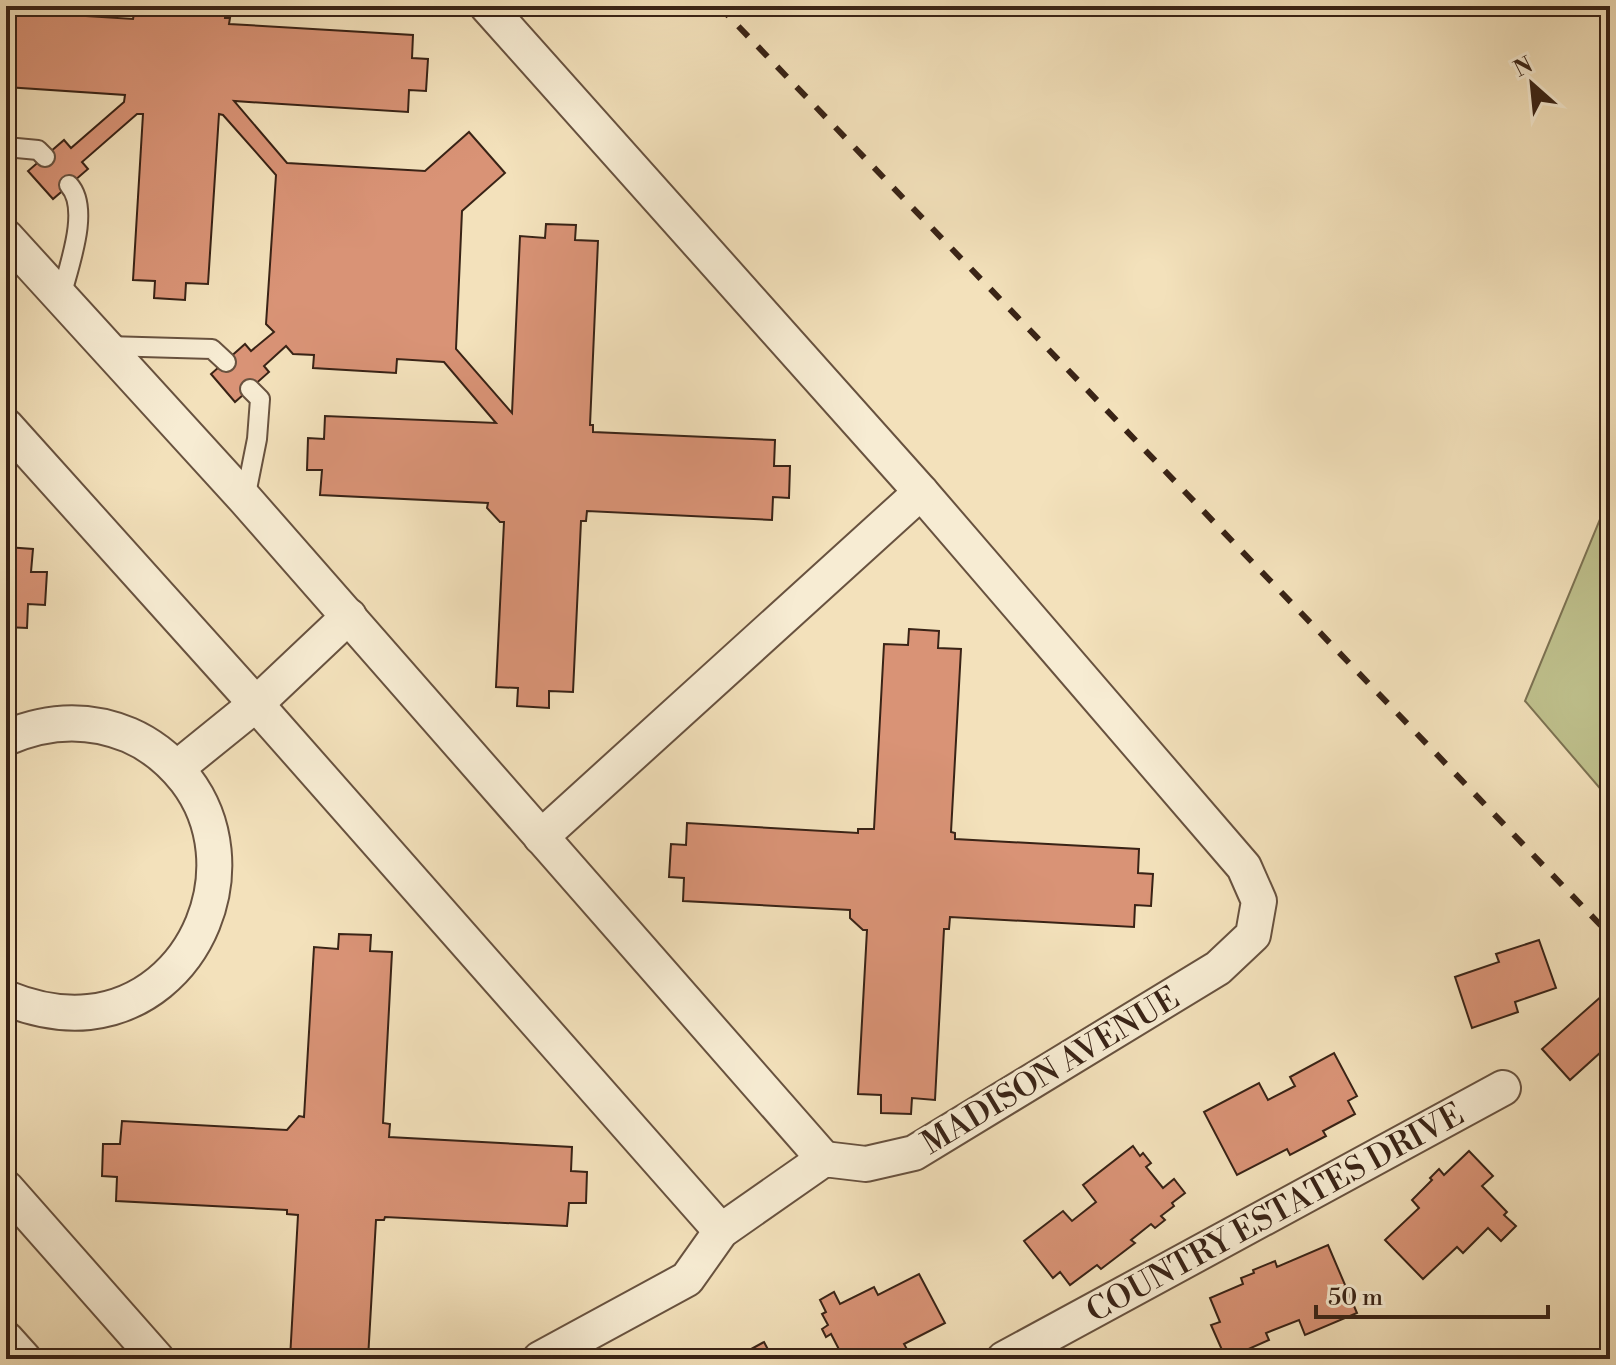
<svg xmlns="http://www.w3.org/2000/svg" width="1616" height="1365" font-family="'Libre Bodoni',serif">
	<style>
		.green { fill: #bfc18d; stroke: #7c7252; stroke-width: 2 }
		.building { fill: #d99376; stroke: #392316; stroke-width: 2 }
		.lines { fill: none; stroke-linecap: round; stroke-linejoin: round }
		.lane-casing { stroke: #68523f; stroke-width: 22 }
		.street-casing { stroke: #68523f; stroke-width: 38 }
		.lane { stroke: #f7ecd3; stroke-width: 18 }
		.street { stroke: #f7ecd3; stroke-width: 34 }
		.rail { stroke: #392316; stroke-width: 6; stroke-dasharray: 14 14; stroke-linecap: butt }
		.labels { text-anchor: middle; stroke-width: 7; stroke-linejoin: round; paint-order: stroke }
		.street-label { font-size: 32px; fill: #392316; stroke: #f7ecd3 }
	</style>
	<rect width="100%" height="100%" fill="#f3e1bb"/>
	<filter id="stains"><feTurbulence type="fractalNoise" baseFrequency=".0025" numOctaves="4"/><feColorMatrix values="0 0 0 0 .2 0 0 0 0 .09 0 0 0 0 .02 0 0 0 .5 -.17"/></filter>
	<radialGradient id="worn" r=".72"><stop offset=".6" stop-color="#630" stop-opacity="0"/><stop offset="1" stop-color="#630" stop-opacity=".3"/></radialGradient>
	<!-- green -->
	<polygon class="green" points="1610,495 1610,800 1525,701"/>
	<!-- building -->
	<g class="building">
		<polygon points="149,6 226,6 225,18 230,18 229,24 413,35 412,58 428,59 426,91 409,90 408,112 234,101 287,163 425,171 469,132 505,173 462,211 456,349 512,413 520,236 545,238 546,224 576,225 575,240 598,241 590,425 593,425 593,432 775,440 774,466 790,466 789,498 773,497 772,520 587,511 586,521 581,521 573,692 549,691 549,708 517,706 518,688 496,687 504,522 500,522 487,508 488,503 320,495 322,470 307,470 308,438 324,439 325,416 496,423 444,362 397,359 396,373 313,368 314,355 293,354 286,346 264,366 269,372 235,402 211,374 245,344 251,351 274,332 266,324 276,175 223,115 219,114 208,284 186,283 185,300 154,298 155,281 133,280 143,114 137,114 82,162 88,169 53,199 28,171 64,140 71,148 124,102 125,95 6,87 6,11 133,19 134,14 148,14"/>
		<polygon points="6,547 33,549 31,572 47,572 45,605 28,604 27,628 6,627"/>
		<polygon points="909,629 939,631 938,648 961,649 951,832 955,833 955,839 1139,849 1138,873 1153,874 1151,906 1135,905 1134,927 950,917 949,929 944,929 935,1100 912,1098 911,1114 881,1113 881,1095 858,1094 867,930 863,930 850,918 850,910 683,901 684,878 669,877 671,844 686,845 687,823 858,833 858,829 874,829 884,644 908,645"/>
		<polygon points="339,934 371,935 370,951 392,952 383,1123 390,1124 389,1137 572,1147 571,1171 587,1172 586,1203 569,1203 567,1226 385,1217 384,1220 376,1220 368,1359 290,1359 298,1215 287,1214 287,1210 116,1201 117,1177 102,1176 103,1144 120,1144 122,1121 287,1130 299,1116 304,1117 314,947 338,949"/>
		<polygon points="1539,940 1556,988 1515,1002 1518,1012 1472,1028 1455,977 1499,962 1496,954"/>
		<polygon points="1605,993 1610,998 1610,1062 1601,1052 1570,1080 1542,1049"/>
		<polygon points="1334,1053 1357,1096 1348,1101 1355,1114 1323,1131 1326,1136 1290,1155 1287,1149 1237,1175 1204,1112 1259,1083 1268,1100 1295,1086 1290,1077"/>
		<polygon points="1133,1146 1140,1156 1143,1153 1151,1163 1146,1167 1163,1188 1174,1179 1185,1193 1172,1203 1174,1206 1161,1216 1165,1220 1155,1228 1151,1224 1131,1240 1135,1243 1101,1269 1097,1265 1070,1285 1060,1272 1053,1278 1024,1241 1063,1211 1072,1221 1096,1202 1083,1185"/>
		<polygon points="1469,1151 1493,1176 1482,1186 1507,1212 1504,1215 1516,1226 1501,1241 1488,1228 1463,1253 1457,1247 1423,1279 1385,1240 1419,1208 1412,1200 1432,1180 1430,1178 1439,1169 1444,1175"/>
		<polygon points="1328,1245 1357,1313 1305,1335 1299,1320 1266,1333 1269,1340 1226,1359 1211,1325 1220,1322 1210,1298 1243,1284 1241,1278 1254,1273 1253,1270 1275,1261 1277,1267"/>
		<polygon points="919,1274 945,1323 904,1344 908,1351 892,1359 844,1359 831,1334 826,1337 822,1329 828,1325 822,1314 826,1312 820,1300 834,1292 840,1304 874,1287 878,1295"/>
		<polygon points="764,1342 773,1359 733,1359"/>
	</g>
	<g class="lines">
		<!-- lane casing -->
		<g class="lane-casing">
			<g id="lane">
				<polyline points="6,147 38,150 45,157"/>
				<path d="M61 297C68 268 91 209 69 185"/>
				<polyline points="107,346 212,349 226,362"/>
				<polyline points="245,499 257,439 260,399 250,389"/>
			</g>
		</g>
		<!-- street casing -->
		<g class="street-casing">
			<g id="street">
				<polyline points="487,6 921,492 1244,867 1259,901 1253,935 1218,968 914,1153 866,1164 824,1159 721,1231 687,1279 540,1359"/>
				<polyline points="6,237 245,499 824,1159"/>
				<polyline points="6,426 256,704 721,1231"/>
				<path d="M6 738C47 720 88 718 129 735 152 745 171 761 186 780 251 865 198 1000 89 1012 60 1015 33 1009 6 998"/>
				<polyline points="177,768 256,704 349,616"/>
				<polyline points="541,837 921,492"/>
				<polyline points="6,1188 157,1359"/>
				<polyline points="6,1339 24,1359"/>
				<path id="s1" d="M1004 1359 1503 1088"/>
			</g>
		</g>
		<!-- lane -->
		<use href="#lane" class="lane"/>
		<!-- street -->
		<use href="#street" class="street"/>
		<!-- rail -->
		<polyline class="rail" points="719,6 1610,935"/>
	</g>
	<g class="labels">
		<!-- street labels -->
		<g class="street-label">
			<text transform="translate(1050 1070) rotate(-31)" y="11">MADISON AVENUE</text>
			<text dy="11" stroke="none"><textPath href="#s1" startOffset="308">COUNTRY ESTATES DRIVE</textPath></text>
		</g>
	</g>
	<!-- margin -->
	<rect width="1616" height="1365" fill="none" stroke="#f3e1bb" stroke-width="32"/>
	<rect x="8" y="8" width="1600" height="1349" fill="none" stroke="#392316" stroke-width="4"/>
	<rect x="16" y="16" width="1584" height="1333" fill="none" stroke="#392316" stroke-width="2"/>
	<!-- north arrow -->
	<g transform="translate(1532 84) rotate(333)" stroke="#f7ecd3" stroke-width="6" paint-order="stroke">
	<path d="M0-6L14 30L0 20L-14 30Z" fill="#392316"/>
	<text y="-12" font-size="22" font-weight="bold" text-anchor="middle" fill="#392316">N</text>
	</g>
	<!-- scale -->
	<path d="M1316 1305v12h232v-12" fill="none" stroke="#392316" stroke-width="4"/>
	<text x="1328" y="1305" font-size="24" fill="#392316" stroke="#f7ecd3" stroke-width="6" paint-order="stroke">50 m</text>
	<rect width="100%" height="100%" filter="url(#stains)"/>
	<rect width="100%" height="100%" fill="url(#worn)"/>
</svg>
